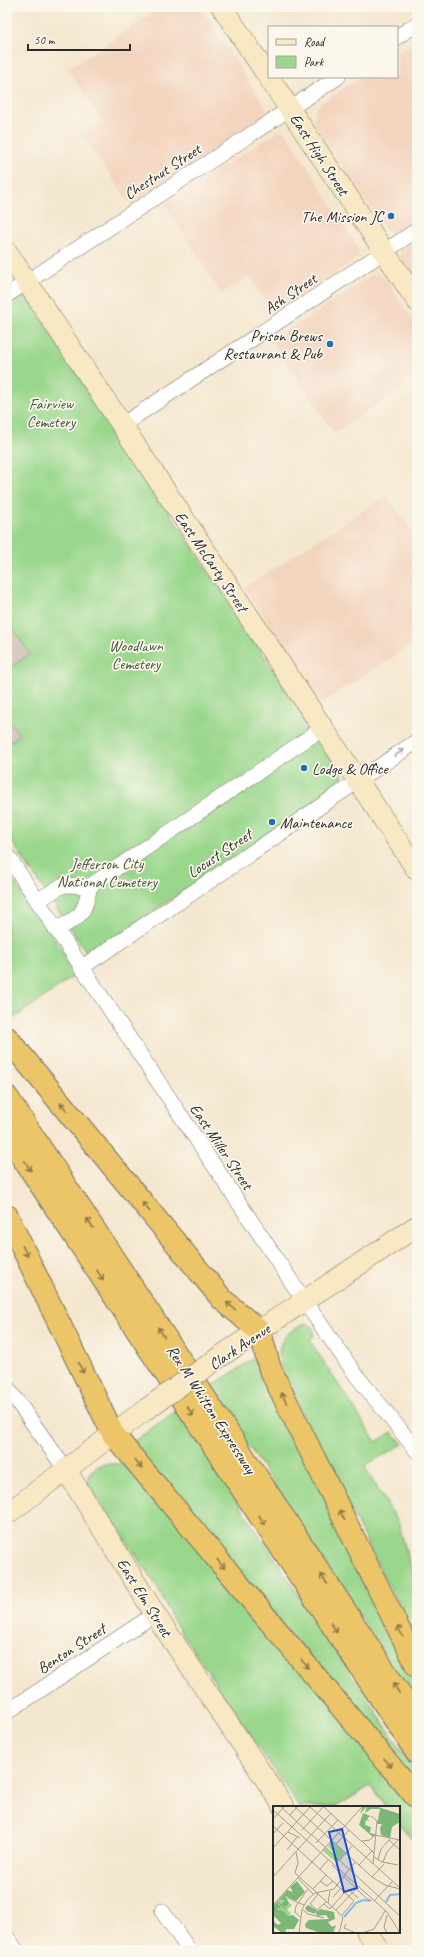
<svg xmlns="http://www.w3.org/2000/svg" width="424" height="1957" font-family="Caveat,sans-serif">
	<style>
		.built { fill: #f3d4be }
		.industrial { fill: #cfc0ba }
		.green { fill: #9ad78c; stroke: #62815c }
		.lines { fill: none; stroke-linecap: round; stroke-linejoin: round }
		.street-casing { stroke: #716d64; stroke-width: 16 }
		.secondary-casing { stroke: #716d64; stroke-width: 22 }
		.highway-casing { stroke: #716d64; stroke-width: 24 }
		.street { stroke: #fff; stroke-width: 15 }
		.secondary { stroke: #f8e8c3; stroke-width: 21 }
		.highway { stroke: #edc569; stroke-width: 22 }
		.secondary-bridge-casing { stroke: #716d64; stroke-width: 22; stroke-linecap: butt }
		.secondary-bridge { stroke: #f8e8c3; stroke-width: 21 }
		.oneway { stroke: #a0a0a0 }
		.oneway2 { stroke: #8c784a }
		.poi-dot { fill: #1f6fb2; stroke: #fbf7ec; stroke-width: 1.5 }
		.labels { text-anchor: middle; stroke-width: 3.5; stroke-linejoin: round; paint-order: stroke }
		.street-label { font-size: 16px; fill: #2b2b2b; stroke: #fbf7ec }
		.poi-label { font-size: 16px; fill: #2b2b2b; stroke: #fbf7ec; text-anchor: end }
		.park-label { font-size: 16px; fill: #475643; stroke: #fbf7ec }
		.inset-river { fill: none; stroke: #7fbbf1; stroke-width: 2 }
		.inset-road { fill: none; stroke: #a49c8d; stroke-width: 1 }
		.view { fill: #1d4ed8; fill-opacity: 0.15; stroke: #1d4ed8; stroke-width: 2 }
		.inset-edge { fill: none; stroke: #2b2b2b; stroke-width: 2 }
	</style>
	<rect width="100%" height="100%" fill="#fbf7ec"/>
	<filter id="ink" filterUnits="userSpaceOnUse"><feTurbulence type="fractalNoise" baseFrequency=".025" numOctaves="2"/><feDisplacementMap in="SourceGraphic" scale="8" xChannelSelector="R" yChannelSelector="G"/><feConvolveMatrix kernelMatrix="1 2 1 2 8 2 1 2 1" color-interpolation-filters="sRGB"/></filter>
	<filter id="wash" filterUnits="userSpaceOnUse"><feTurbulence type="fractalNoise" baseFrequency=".012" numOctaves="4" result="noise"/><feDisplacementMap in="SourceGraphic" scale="16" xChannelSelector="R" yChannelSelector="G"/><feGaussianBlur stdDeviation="0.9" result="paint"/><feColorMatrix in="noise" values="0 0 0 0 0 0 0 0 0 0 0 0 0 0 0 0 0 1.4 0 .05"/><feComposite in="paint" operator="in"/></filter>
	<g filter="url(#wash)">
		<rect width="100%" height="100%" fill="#f4e7cf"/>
		<!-- built -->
		<g class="built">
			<polygon points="162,7 200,7 265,106 267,112 263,119 131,204 82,136 103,122 68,69"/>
			<polygon points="417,40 417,217 394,232 387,231 383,227 315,125 314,118 316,109 321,103 361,77 397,77 397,53"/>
			<polygon points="279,131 284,131 288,135 358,248 358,254 356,259 351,263 275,314 249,276 221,294 165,204"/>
			<polygon points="417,239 417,284 401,258 400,252"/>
			<polygon points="378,274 385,278 417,327 417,378 334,433 272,341 372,275"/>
			<polygon points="387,495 417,539 417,641 321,703 244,588"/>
		</g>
		<!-- industrial -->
		<g class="industrial">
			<polygon points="7,620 30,654 7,670"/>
			<polygon points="7,717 19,735 7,744"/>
		</g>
		<!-- green -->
		<g class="green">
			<polygon points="18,296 27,297 342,774 343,781 337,788 94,951 87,953 7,835 7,744 19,735 7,717 7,670 30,654 7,620 7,303"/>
			<polygon points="7,872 78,973 13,1019 7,1009"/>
			<path d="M307 1323 313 1328 314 1335 310 1341 376 1442 392 1432 403 1444 364 1466 398 1522 417 1590V1642L284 1378C279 1360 274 1345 290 1332 296 1328 300 1324 307 1323Z"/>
			<polygon points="253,1359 261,1364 417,1674 417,1704 210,1387"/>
			<polygon points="177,1410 417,1774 417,1786 134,1446 134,1441"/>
			<path d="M105 1464H121L134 1470 417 1806V1846L399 1823V1807H387L370 1786 336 1807H299L171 1617 158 1588 87 1482C89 1470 94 1467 105 1464Z"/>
		</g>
	</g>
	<g filter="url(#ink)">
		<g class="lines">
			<!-- street casing -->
			<g class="street-casing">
				<g id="street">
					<polyline points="397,37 417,24"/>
					<polyline points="7,295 338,77"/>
					<polyline points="122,425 417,230"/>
					<polyline points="7,855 305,1302 356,1375 417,1451"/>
					<polyline points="37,901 63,885 90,886 323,728"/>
					<path d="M56 930C83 914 83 917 90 886"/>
					<polyline points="81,968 417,741"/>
					<polyline points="7,1387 66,1470"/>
					<polyline points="7,1712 155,1614"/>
					<polyline points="162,1911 189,1950"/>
					<polyline points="7,1937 16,1950"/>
				</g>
			</g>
			<!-- secondary casing -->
			<g class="secondary-casing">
				<g id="secondary">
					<polyline points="222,7 417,301"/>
					<polyline points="7,252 417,870"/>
					<polyline points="221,1356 417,1226"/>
					<polyline points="66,1470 155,1614 284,1807"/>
					<polyline points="7,1514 145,1410"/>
					<polyline points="367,1932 379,1950"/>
				</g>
			</g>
			<!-- highway casing -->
			<g class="highway-casing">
				<g id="highway">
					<polyline points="7,1038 222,1299 260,1332 270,1369 417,1666"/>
					<polyline points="7,1097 417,1720"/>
					<polyline points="7,1134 417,1753"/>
					<polyline points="7,1216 113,1434 417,1798"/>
				</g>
			</g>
			<!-- street -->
			<use href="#street" class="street"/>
			<!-- secondary -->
			<use href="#secondary" class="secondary"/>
			<!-- highway -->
			<use href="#highway" class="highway"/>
			<!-- secondary-bridge casing -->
			<g class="secondary-bridge-casing">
				<polyline id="secondary-bridge" points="145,1410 221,1356"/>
			</g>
			<!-- secondary-bridge -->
			<use href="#secondary-bridge" class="secondary-bridge"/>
		</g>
		<!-- one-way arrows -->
		<defs><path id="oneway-shaft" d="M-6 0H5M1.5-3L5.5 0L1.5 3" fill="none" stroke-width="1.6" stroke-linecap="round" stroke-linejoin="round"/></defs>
		<use class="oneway" href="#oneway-shaft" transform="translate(399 753) rotate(-34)"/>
		<g class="oneway2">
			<use href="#oneway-shaft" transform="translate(64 1107) rotate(-129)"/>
			<use href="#oneway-shaft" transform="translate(28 1166) rotate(57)"/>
			<use href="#oneway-shaft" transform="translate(146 1207) rotate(-129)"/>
			<use href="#oneway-shaft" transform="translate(90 1223) rotate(-123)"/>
			<use href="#oneway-shaft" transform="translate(25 1251) rotate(64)"/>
			<use href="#oneway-shaft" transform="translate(100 1275) rotate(56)"/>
			<use href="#oneway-shaft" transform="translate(231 1306) rotate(-141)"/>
			<use href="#oneway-shaft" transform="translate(161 1332) rotate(-123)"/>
			<use href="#oneway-shaft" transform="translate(81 1368) rotate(64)"/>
			<use href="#oneway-shaft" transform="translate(284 1398) rotate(-116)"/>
			<use href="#oneway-shaft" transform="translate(190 1411) rotate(56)"/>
			<use href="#oneway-shaft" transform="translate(138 1464) rotate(50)"/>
			<use href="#oneway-shaft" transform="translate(342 1515) rotate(-116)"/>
			<use href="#oneway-shaft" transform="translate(262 1520) rotate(56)"/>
			<use href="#oneway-shaft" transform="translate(221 1564) rotate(50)"/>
			<use href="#oneway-shaft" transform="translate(324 1579) rotate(-123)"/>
			<use href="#oneway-shaft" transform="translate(334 1628) rotate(56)"/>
			<use href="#oneway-shaft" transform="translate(400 1631) rotate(-116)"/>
			<use href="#oneway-shaft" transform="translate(305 1664) rotate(50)"/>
			<use href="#oneway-shaft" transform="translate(396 1688) rotate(-123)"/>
			<use href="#oneway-shaft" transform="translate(388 1763) rotate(50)"/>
		</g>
	</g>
	<!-- markers -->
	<g class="poi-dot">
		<circle cx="391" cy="216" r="4"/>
		<circle cx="330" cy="344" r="4"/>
		<circle cx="304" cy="768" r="4"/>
		<circle cx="272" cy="822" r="4"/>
	</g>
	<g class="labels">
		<!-- street labels -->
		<g class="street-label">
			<text transform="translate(320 154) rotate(57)" y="6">East High Street</text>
			<text transform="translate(162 171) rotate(-33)" y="6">Chestnut Street</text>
			<text transform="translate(290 293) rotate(-34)" y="6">Ash Street</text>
			<text transform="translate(212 561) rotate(56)" y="6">East McCarty Street</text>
			<text transform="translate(219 853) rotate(-34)" y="6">Locust Street</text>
			<text transform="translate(222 1146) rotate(56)" y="6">East Miller Street</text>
			<text transform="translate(239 1346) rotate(-34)" y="6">Clark Avenue</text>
			<text transform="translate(212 1409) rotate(57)" y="6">Rex M Whitton Expressway</text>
			<text transform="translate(145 1597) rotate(58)" y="6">East Elm Street</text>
			<text transform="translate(71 1648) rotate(-33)" y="6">Benton Street</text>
		</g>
		<!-- poi labels -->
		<g class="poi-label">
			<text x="383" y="222">The Mission JC</text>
			<text x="322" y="341">Prison Brews<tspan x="322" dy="18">Restaurant &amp; Pub</tspan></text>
			<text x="312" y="774" text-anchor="start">Lodge &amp; Office</text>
			<text x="280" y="828" text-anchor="start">Maintenance</text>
		</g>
		<!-- park labels -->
		<g class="park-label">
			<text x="51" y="409">Fairview<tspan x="51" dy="18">Cemetery</tspan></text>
			<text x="136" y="651">Woodlawn<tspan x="136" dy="18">Cemetery</tspan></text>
			<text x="107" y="869">Jefferson City<tspan x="107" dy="18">National Cemetery</tspan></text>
		</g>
	</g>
	<!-- overview -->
	<g transform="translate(273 1806)">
		<rect width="127" height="127" fill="#f4e7cf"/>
		<path d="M59 35 72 47 64 57 50 45 52 42 62 49 55 40ZM9 90 15 92 14 95 19 99 14 104 18 107 15 112 0 100Z" fill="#9ad78c"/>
		<path d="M90 0H102L127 8V16L119 21 117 32 108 29 107 22 109 18H104L107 3H98L92 7 94 0 87 8ZM90 7 97 10 94 13 97 15 93 14 92 19 98 21 97 27 102 28 100 31 86 19ZM24 75 32 86 23 95 12 90 16 97 13 101 7 99 12 95 9 93 5 95 14 84 20 86 17 81ZM4 96 8 102H4L5 104 11 105 14 110 20 109 26 114 21 123H13L12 127H9L0 120V115L5 119 8 117 0 109V100ZM35 99 45 105 47 103 61 106 62 113 55 116 59 121 63 119 60 127H48L33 122 32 118 36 114 56 113 53 109 44 110 42 105V108L34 105 32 102Z" fill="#7bb878"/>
		<path class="inset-river" d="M113 96 117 89 127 88M71 111 83 97 90 94 97 95"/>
		<path class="inset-road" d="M7 0 38 29M21 0 99 71 112 79 127 83M36 0 126 81M50 0 89 36M0 4 114 106 127 127M17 9 25 0M98 10 104 15 100 58M0 13 12 0M0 20 64 79M29 24 51 0M15 26 27 32M0 28 10 17M39 29 127 110M102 29 127 34M116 34 127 44M89 35 101 47M89 35 97 34 102 29M43 37 65 14M63 38 76 24M0 42 37 1M14 44 24 31M23 46 25 57 22 67 55 97M101 51 109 56 125 59M105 54 108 43 117 33M66 55 79 40M110 56 114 46 125 34M59 59 94 93 99 95M86 59 99 45M47 63 55 54M0 71 58 7M99 71 111 58M25 72 40 88M47 75 54 80 60 75M64 79 81 95 69 109M40 83 53 69M75 83 85 92M57 85 55 97 70 111 66 127M45 88 37 98 44 104 53 96M60 91 68 82M15 92 31 99M4 95 13 104M101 95 119 76M51 98 57 103 72 86M0 99 90 0M30 104 35 108 51 112M63 104 83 83M27 111 22 106 23 100 35 83M73 118 71 122 83 127M26 127 29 103 35 93 42 87 61 83 82 56M89 127 101 123 112 105M114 127 111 121 114 109"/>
		<path class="view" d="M69 23 84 82 71 86 56 26Z"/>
		<rect width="127" height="127" class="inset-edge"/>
	</g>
	<!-- margin -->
	<rect width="424" height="1957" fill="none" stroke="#fbf7ec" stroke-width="24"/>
	<!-- legend -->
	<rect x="268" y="26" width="130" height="52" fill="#fbf7ec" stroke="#a8a59f"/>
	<rect x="276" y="39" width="20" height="6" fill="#f8e8c3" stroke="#a8a59f"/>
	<text x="304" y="46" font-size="12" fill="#2b2b2b">Road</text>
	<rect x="276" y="56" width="20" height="12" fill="#9ad78c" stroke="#a8a59f"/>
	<text x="304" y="66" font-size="12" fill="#2b2b2b">Park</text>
	<!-- scale -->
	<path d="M28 44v6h102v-6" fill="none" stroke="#2b2b2b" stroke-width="2"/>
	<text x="34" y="44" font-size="12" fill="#2b2b2b" stroke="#fbf7ec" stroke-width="3" paint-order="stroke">50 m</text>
</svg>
